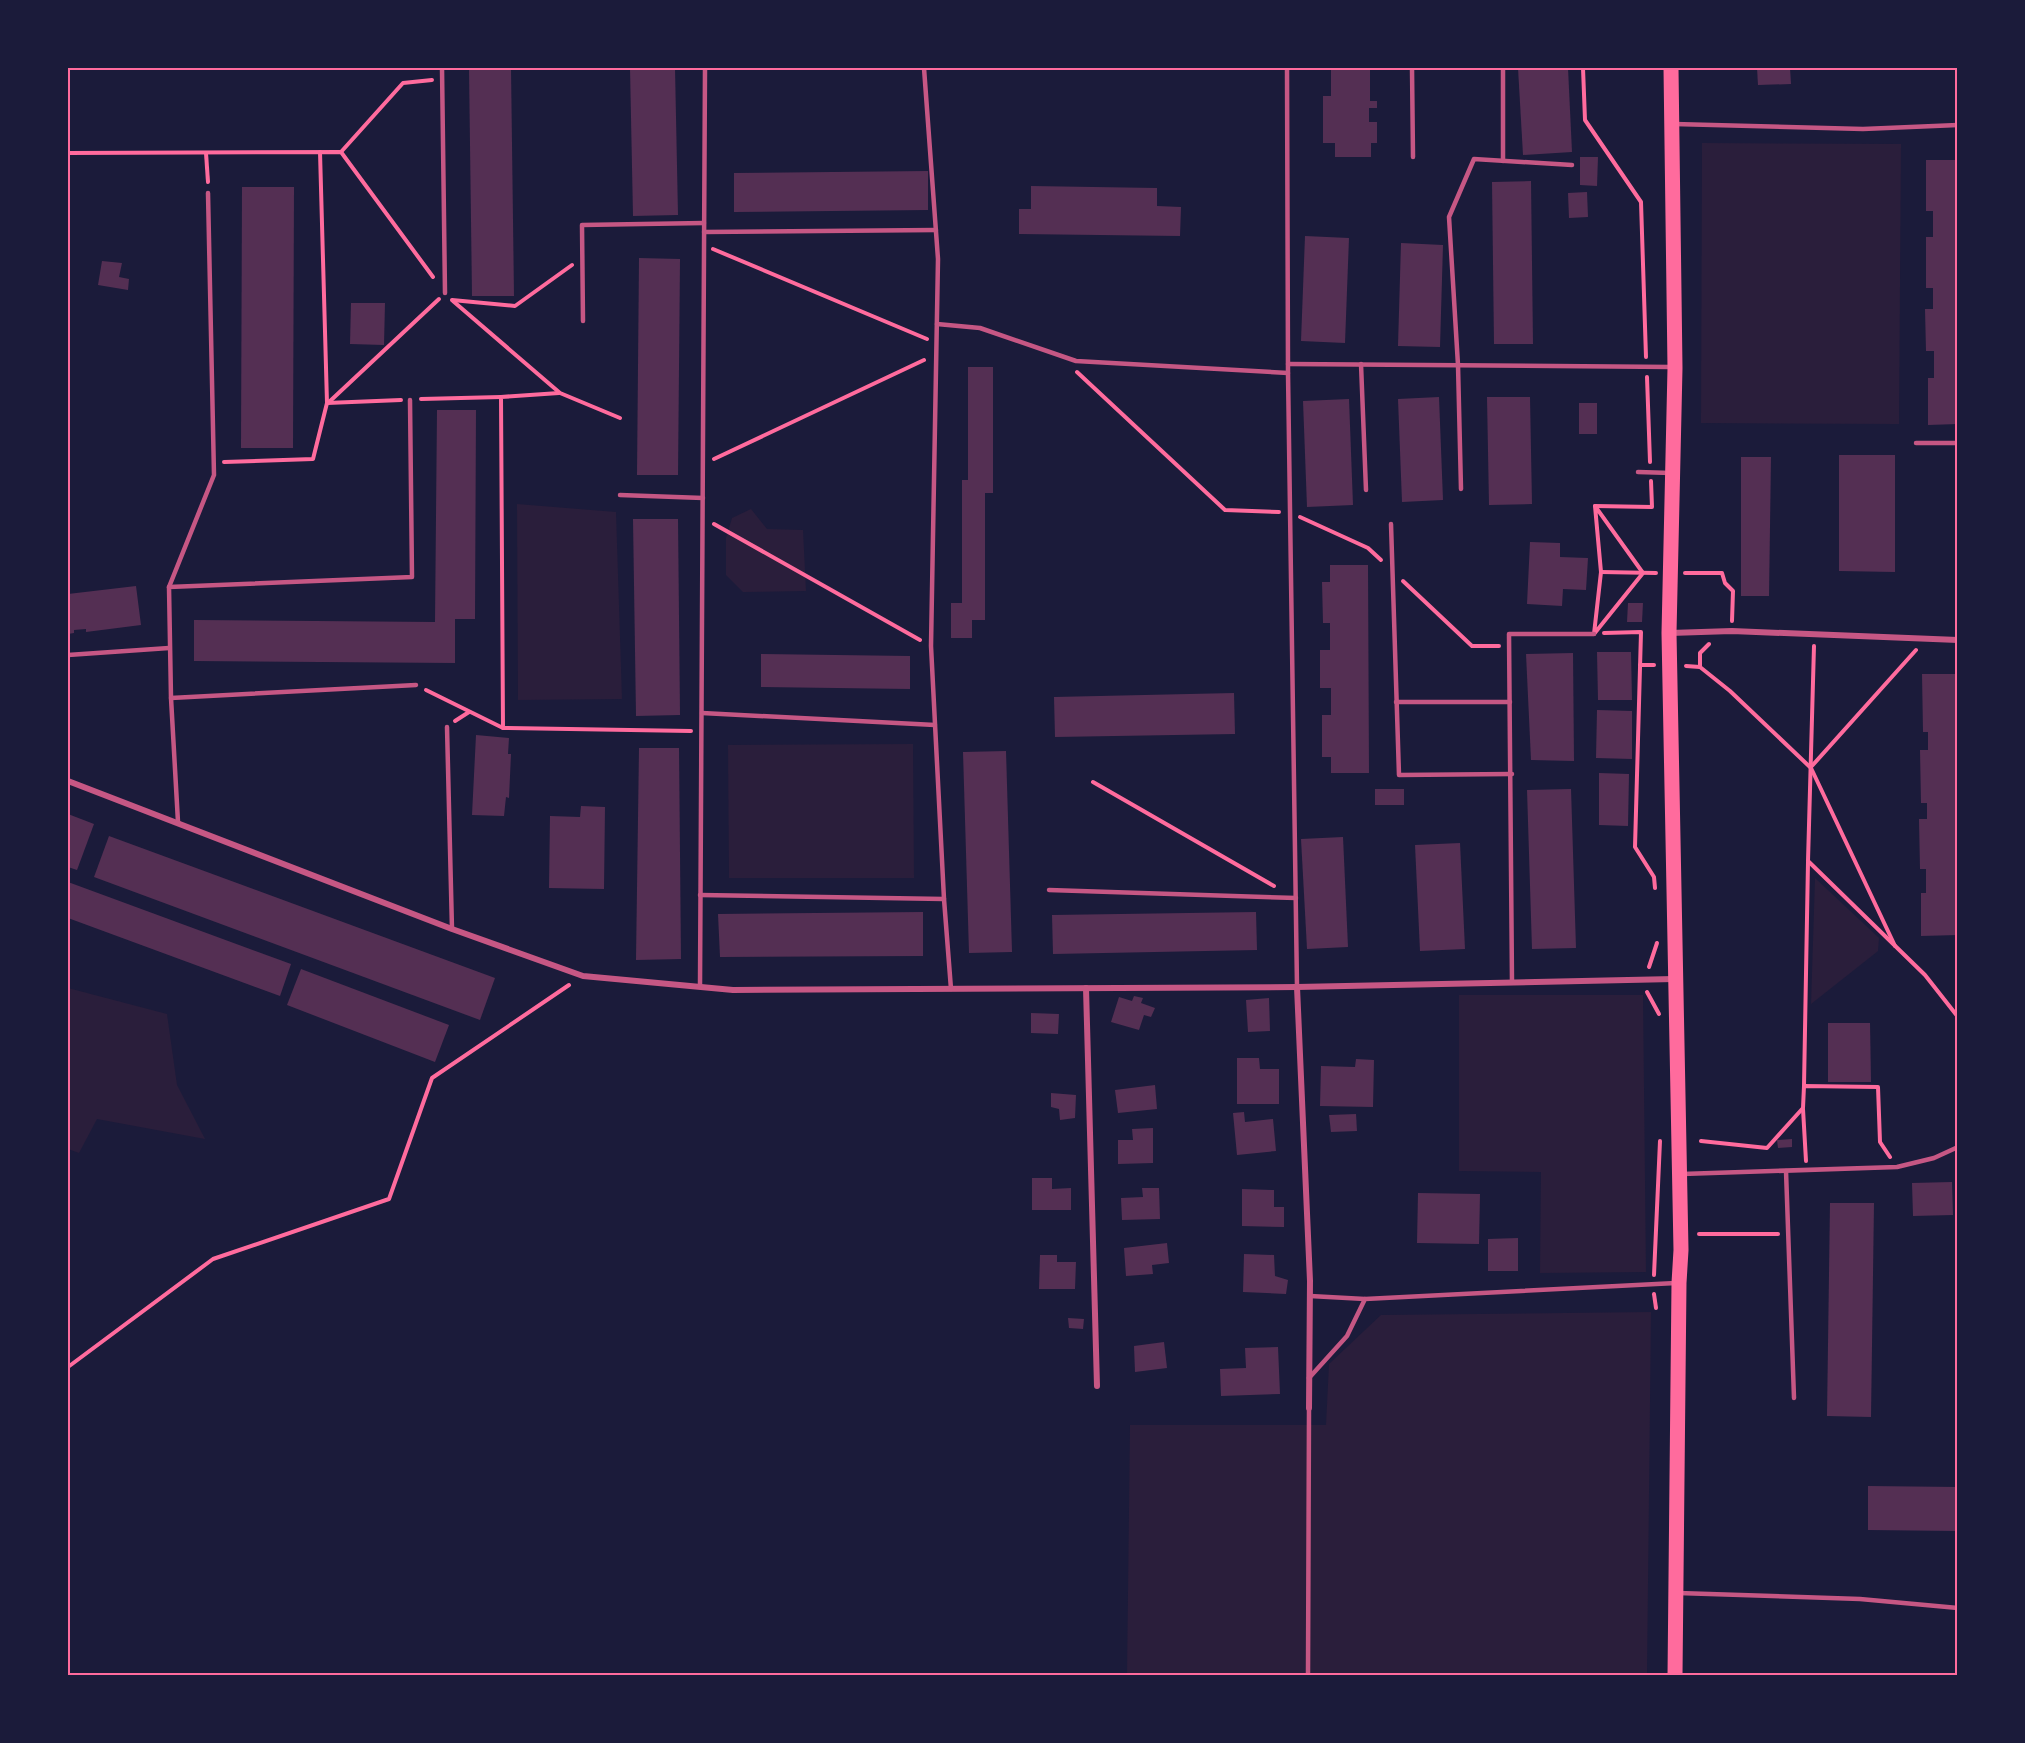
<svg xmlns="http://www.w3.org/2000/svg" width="2025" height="1743" font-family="'DM Sans',sans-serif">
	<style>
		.green { fill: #2a1e3b }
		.building { fill: #542f53 }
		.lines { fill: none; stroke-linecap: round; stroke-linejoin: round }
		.path { stroke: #ff6b9d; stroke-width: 4 }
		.service { stroke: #c65784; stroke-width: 4.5 }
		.minor { stroke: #c65784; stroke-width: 6 }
		.primary { stroke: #ff6b9d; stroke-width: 15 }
		.neatline { fill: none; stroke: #ff6b9d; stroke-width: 2 }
	</style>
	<rect width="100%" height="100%" fill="#1b1b3a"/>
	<!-- green -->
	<g class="green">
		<polygon points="1702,143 1901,144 1899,424 1701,423"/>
		<polygon points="517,504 616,512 622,699 518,700"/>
		<polygon points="751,509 767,529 803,530 806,591 743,592 726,575 726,538 732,518"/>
		<polygon points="913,744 914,878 729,878 728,745"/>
		<polygon points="1815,878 1879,938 1878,951 1811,1004"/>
		<polygon points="68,988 167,1014 177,1085 205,1139 97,1119 79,1153 68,1149"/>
		<polygon points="1459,995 1643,995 1646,1272 1540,1273 1541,1172 1459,1171"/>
		<polygon points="1651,1312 1647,1675 1127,1676 1130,1425 1326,1425 1329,1364 1381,1315"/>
	</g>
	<!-- building -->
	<g class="building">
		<polygon points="469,68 511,68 514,296 472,296"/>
		<polygon points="630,68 675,68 678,215 633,216"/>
		<polygon points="1331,68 1370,68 1370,101 1377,101 1377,108 1369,108 1369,122 1377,122 1377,143 1371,143 1371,157 1335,157 1335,143 1323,143 1323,96 1331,96"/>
		<polygon points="1518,68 1568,68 1572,152 1523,155"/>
		<polygon points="1757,68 1790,68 1791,84 1758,85"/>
		<polygon points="1580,157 1598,157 1597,186 1580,185"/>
		<polygon points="1926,160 1958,160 1958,424 1928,425 1928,378 1934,378 1934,351 1926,351 1925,309 1933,309 1933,288 1926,288 1926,237 1933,237 1933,211 1926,211"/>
		<polygon points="928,171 928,210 734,212 734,173"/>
		<polygon points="1531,181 1533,344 1494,344 1492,182"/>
		<polygon points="1031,186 1157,188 1157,206 1181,207 1180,236 1019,234 1019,209 1031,209"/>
		<polygon points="242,187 294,187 293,448 241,448"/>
		<polygon points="1587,192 1588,217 1569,218 1568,193"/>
		<polygon points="1305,236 1349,238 1345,343 1301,341"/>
		<polygon points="1401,243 1443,245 1440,347 1398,346"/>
		<polygon points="639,258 680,259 678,475 637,475"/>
		<polygon points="102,261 122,263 119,277 129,279 128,290 98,285"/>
		<polygon points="351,303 385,303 384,345 350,344"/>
		<polygon points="968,367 993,367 993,493 985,493 985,620 972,620 972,638 951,638 951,603 962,603 962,480 968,480"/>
		<polygon points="1439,397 1443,500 1402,502 1398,399"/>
		<polygon points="1487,397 1530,397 1532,504 1489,505"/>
		<polygon points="1349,399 1353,505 1307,507 1303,401"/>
		<rect x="1579" y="403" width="18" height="31"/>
		<polygon points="437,410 476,410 475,619 455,619 455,663 194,661 194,620 435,622"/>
		<polygon points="1839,455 1895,455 1895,572 1839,571"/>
		<polygon points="1741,457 1771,457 1769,596 1741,596"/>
		<polygon points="633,519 678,519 680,715 636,716"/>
		<polygon points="1530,542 1560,543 1560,557 1588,558 1586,590 1563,589 1562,606 1527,604"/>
		<polygon points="1330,565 1368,565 1369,773 1331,773 1331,757 1322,757 1322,715 1331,715 1331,688 1320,688 1320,650 1330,650 1330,623 1323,623 1322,582 1330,582"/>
		<polygon points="136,586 141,625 86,632 86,629 74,630 74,633 68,634 68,594"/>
		<polygon points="1628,603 1643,603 1642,622 1627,622"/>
		<polygon points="1597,652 1631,652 1632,700 1598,700"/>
		<polygon points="1573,653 1574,761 1531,760 1526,654"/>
		<polygon points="761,654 910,656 910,689 761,687"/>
		<polygon points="1922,674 1958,674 1958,935 1921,936 1921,893 1926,893 1926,869 1920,869 1919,819 1927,819 1927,803 1921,803 1920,750 1928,750 1928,732 1923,732"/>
		<polygon points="1234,693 1235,734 1055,737 1054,697"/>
		<polygon points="1597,710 1632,711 1632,759 1596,758"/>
		<polygon points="476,735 509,738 508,754 511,754 509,798 506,797 504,816 472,815"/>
		<polygon points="639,748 679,748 681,959 636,960"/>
		<polygon points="1006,751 1012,952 969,953 963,752"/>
		<polygon points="1599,773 1629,774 1628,826 1599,825"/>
		<rect x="1375" y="789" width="29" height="16"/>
		<polygon points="1571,789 1576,948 1532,949 1527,790"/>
		<polygon points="581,806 605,807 604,889 549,888 550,816 580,817"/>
		<polygon points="68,814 94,824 77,870 68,867"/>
		<polygon points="109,836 495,978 480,1020 94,877"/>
		<polygon points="1343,837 1348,947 1307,949 1301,839"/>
		<polygon points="1460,843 1465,949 1420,951 1415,845"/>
		<polygon points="68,882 291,964 280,996 68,918"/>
		<polygon points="923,912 923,956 720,957 718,914"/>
		<polygon points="1256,912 1257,950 1053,954 1052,915"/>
		<polygon points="301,969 449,1025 435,1062 287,1005"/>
		<polygon points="1134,996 1143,998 1141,1003 1155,1008 1151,1017 1144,1015 1139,1030 1111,1022 1119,997 1132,1001"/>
		<polygon points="1269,998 1270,1031 1248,1032 1246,1000"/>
		<polygon points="1031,1013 1059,1014 1058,1034 1031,1033"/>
		<polygon points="1828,1023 1870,1023 1871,1082 1828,1082"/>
		<polygon points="1237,1058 1259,1058 1260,1069 1279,1069 1279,1104 1237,1104"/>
		<polygon points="1356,1059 1374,1060 1373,1107 1320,1106 1321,1066 1355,1067"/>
		<polygon points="1155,1085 1157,1109 1118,1113 1115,1090"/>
		<polygon points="1051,1093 1076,1095 1075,1118 1060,1120 1059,1109 1051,1107"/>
		<polygon points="1244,1112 1245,1122 1273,1119 1276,1151 1237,1155 1233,1113"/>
		<polygon points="1356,1114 1357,1131 1331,1132 1329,1115"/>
		<polygon points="1153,1128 1153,1163 1118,1164 1118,1140 1133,1140 1132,1129"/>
		<polygon points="1792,1139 1792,1147 1778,1148 1777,1140"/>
		<polygon points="1032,1178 1052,1178 1052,1189 1071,1188 1071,1210 1032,1210"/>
		<polygon points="1952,1182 1953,1215 1913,1216 1912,1183"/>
		<polygon points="1142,1188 1159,1188 1160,1219 1122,1220 1121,1198 1143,1197"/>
		<polygon points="1242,1189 1274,1190 1274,1207 1284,1207 1284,1227 1242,1226"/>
		<polygon points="1418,1193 1480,1194 1479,1244 1417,1243"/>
		<polygon points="1830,1203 1874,1203 1871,1417 1827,1416"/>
		<polygon points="1518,1238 1518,1271 1488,1271 1488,1239"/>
		<polygon points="1167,1243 1169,1263 1152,1265 1153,1274 1126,1276 1124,1248"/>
		<polygon points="1244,1254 1274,1255 1275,1276 1288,1280 1286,1294 1243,1292"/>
		<polygon points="1040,1255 1057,1255 1057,1262 1076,1262 1075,1289 1039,1289"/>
		<polygon points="1068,1318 1084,1319 1083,1329 1069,1328"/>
		<polygon points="1164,1342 1167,1368 1135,1372 1134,1346"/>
		<polygon points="1278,1347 1280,1394 1221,1396 1220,1369 1246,1368 1245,1348"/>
		<polygon points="1868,1486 1958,1487 1958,1531 1868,1530"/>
	</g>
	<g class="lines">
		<!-- path -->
		<g class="path">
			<polyline points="1583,68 1585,120 1641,202 1646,357"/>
			<polyline points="320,152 327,403"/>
			<polyline points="341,152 403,83 432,80"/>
			<polyline points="68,153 341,152 433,277"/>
			<polyline points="206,153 208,182"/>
			<polyline points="713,249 927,339"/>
			<polyline points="452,300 515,306 572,265"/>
			<polyline points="453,301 560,393 620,418"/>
			<polyline points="1077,372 1225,510 1279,512"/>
			<polyline points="1647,377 1650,462"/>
			<polyline points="559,393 501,397 503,728 691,731"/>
			<polyline points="421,399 501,397"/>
			<polyline points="328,403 439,299"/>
			<polyline points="714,459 924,360"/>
			<polyline points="224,462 313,459 327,403 401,400"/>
			<polyline points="1595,506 1652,507 1651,481"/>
			<polygon points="1595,506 1643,573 1594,634 1601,572"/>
			<polyline points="1300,517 1368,548 1381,560"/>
			<polyline points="714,524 920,640"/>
			<polyline points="1601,572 1656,573"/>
			<polyline points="1685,573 1722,573 1725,583 1733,591 1732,621"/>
			<polyline points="1403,581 1472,646 1499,646"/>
			<polyline points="1604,633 1641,632 1635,847 1654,877 1655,888"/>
			<polyline points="1709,644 1700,653 1700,667 1730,691 1811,768 1895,946"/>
			<polyline points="1814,646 1808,861 1925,975 1958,1017"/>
			<polyline points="1640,665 1654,665"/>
			<polyline points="1686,666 1700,667"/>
			<polyline points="426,690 503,728"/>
			<polyline points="455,721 469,712"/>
			<polyline points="1811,767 1916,650"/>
			<polyline points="1093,782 1274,886"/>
			<polyline points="1649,967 1657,943"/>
			<polyline points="1647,992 1659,1014"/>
			<polyline points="1804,1086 1808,862"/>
			<polyline points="1803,1109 1806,1161"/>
			<polyline points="1701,1141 1767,1148 1803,1108 1804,1086 1878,1087 1880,1142 1890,1157"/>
			<polyline points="1699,1234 1778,1234"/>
			<polyline points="1654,1275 1660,1141"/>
			<polyline points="1654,1294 1656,1308"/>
			<polyline points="68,1367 213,1259 389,1199 432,1078 569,985"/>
		</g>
		<!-- service -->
		<g class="service">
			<polyline points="442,68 445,293"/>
			<polyline points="924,68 938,259 931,646 944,899 951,989"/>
			<polyline points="1287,68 1288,373 1297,987"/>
			<polyline points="1412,68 1413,157"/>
			<polyline points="1674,124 1863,129 1958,125"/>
			<polyline points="1503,161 1503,68"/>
			<polyline points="704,232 936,230"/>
			<polyline points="583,321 582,225 704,223"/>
			<polyline points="937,324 980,328 1076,361 1288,373"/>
			<polyline points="1288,364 1672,367"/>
			<polyline points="1361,364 1366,490"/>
			<polyline points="1916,443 1958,443"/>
			<polyline points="1638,472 1671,473"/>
			<polyline points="1461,489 1458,365 1449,217 1474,159 1572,165"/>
			<polyline points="620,495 703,498"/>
			<polyline points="1391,524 1399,775 1512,774"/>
			<polyline points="169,587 214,475 208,193"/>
			<polyline points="68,655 169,648"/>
			<polyline points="171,698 416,685"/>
			<polyline points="1396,702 1510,702"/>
			<polyline points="702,713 935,725"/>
			<polyline points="447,727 452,929"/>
			<polyline points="178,822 171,698 169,587 412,577 410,400"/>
			<polyline points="1049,890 1296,898"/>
			<polyline points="700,895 944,899"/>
			<polyline points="1512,982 1509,634 1594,634"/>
			<polyline points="700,987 705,68"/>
			<polyline points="1786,1171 1794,1398"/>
			<polyline points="1682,1174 1897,1167 1934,1158 1958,1147"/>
			<polyline points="1310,1296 1365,1299"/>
			<polyline points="1309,1378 1347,1336 1365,1299 1676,1283"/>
			<polyline points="1678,1593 1860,1599 1958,1608"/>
			<polyline points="1308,1676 1309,1408"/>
		</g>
		<!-- minor -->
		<g class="minor">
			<polyline points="1670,633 1732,631 1958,640"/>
			<polyline points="68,781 452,929 583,976 733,990 1297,987 1674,979"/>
			<polyline points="1297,987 1310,1281 1309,1408"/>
			<polyline points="1086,988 1097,1386"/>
		</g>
		<!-- primary -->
		<polyline class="primary" points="1671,68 1675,368 1669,633 1681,1250 1679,1283 1675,1676"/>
	</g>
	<!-- border -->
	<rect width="2025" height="1743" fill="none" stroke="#1b1b3a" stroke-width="138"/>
	<rect x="69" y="69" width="1887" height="1605" class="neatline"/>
</svg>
